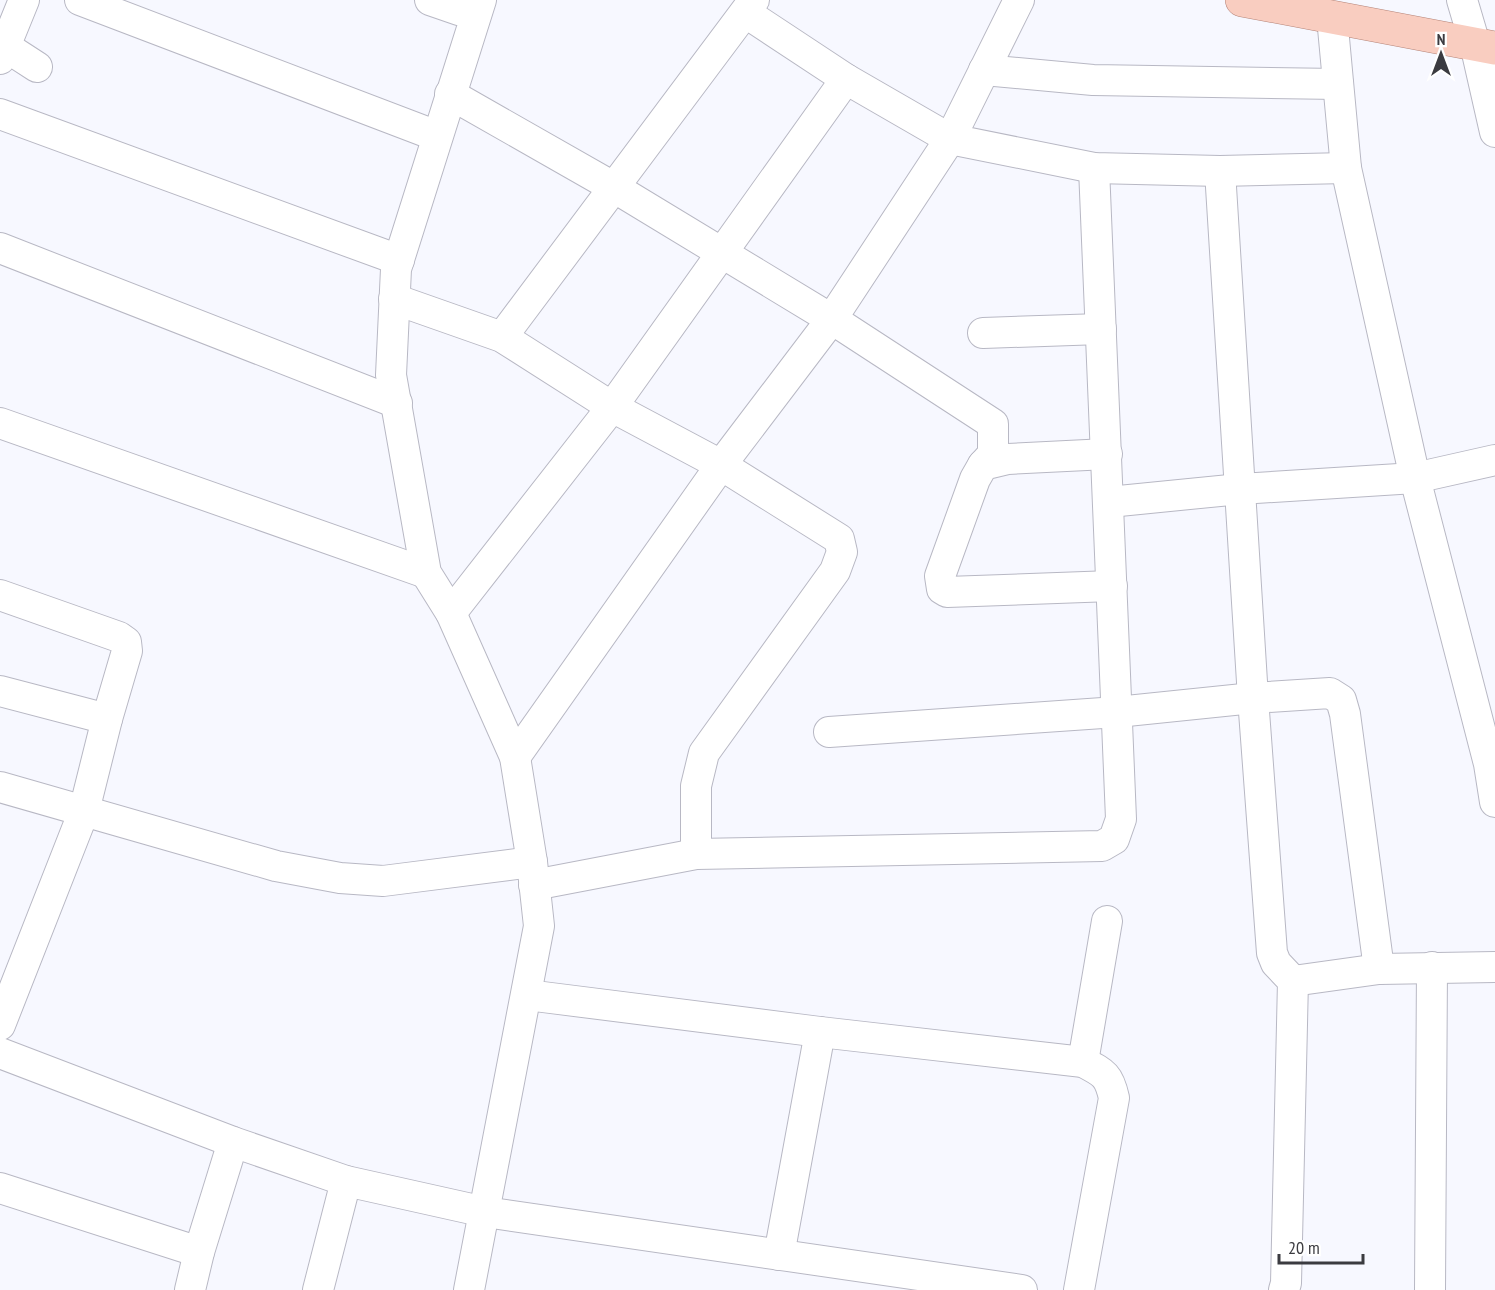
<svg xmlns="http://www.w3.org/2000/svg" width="1495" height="1290" font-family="'PT Sans Narrow',sans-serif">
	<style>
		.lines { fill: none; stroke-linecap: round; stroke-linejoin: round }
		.minor-casing { stroke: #b8b8c4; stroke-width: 32 }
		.major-casing { stroke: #b48478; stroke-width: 34 }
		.minor { stroke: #fff; stroke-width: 30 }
		.major { stroke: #f9cdc0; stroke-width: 33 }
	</style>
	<rect width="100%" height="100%" fill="#f7f8ff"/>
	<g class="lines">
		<!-- minor casing -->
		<g class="minor-casing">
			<g id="minor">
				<polyline points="80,0 437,136"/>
				<polyline points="430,0 459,10"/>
				<polyline points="1462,0 1475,44 1495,132"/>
				<polyline points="746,13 846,79 950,139 1094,168 1220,171 1346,168"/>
				<polyline points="1332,17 1346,168 1415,478 1489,764 1495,802"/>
				<polyline points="0,43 37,67"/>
				<polyline points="0,59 24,0"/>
				<polyline points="984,70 1093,80 1338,84"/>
				<polyline points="450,94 615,188 841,325 993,424 993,454 983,465"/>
				<polyline points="0,114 399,260"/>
				<polyline points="1220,171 1253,698 1272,953 1276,963 1293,981 1286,1283 1284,1290"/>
				<polyline points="0,248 397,403"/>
				<polyline points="394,299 502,337 612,407 721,465 839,539 842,552 835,571 704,753 696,786 696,854"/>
				<polyline points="983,333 1101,329"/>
				<polyline points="502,337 754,0"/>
				<polyline points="0,423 426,573"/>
				<polyline points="1107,454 1008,459 983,465 975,479 940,576 942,589 947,592 1112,586"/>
				<polyline points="1109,502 1240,489 1415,478 1495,460"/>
				<polyline points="0,595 119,637 126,642 127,651 107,719 84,811 0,1025"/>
				<polyline points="451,613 612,407 846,79"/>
				<polyline points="0,691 107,719"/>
				<polyline points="829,732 1117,712 1253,698 1330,693 1341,700 1345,714 1379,969"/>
				<polyline points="515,757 721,465 831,320 950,139 1019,0"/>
				<polyline points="0,787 276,866 340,878 383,881 532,862"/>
				<polyline points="534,885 696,854 1102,846 1114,839 1121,819 1094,168"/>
				<polyline points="1293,981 1379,969 1495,967"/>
				<path d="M527 995 820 1032 1083 1062C1104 1073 1109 1075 1114 1098L1079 1290"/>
				<polyline points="0,1053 233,1142 346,1181 485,1212 1022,1290"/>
				<polyline points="1083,1062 1107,921"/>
				<polyline points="0,1188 199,1252"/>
				<polyline points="779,1255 820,1032"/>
				<polyline points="190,1290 199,1252 233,1142"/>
				<polyline points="318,1290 346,1181"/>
				<polyline points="469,1290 539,926 532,862 515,757 451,613 426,573 391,375 396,269 481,0"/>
				<polyline points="1430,1290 1432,967"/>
			</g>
		</g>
		<!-- major casing -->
		<g class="major-casing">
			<polyline id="major" points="1242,0 1495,48"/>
		</g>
		<!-- minor -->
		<use href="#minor" class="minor"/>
		<!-- major -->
		<use href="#major" class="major"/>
	</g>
	<!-- north arrow -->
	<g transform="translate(1441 54)" stroke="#ffffff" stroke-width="4.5" paint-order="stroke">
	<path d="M0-4.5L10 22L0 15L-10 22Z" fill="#3b3b40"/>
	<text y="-9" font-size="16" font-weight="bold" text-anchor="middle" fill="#3b3b40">N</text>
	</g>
	<!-- scale -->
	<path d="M1279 1254v9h84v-9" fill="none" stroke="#3b3b40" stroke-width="3"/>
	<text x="1288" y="1254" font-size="18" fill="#3b3b40" stroke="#ffffff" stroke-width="4.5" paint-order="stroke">20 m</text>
</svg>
